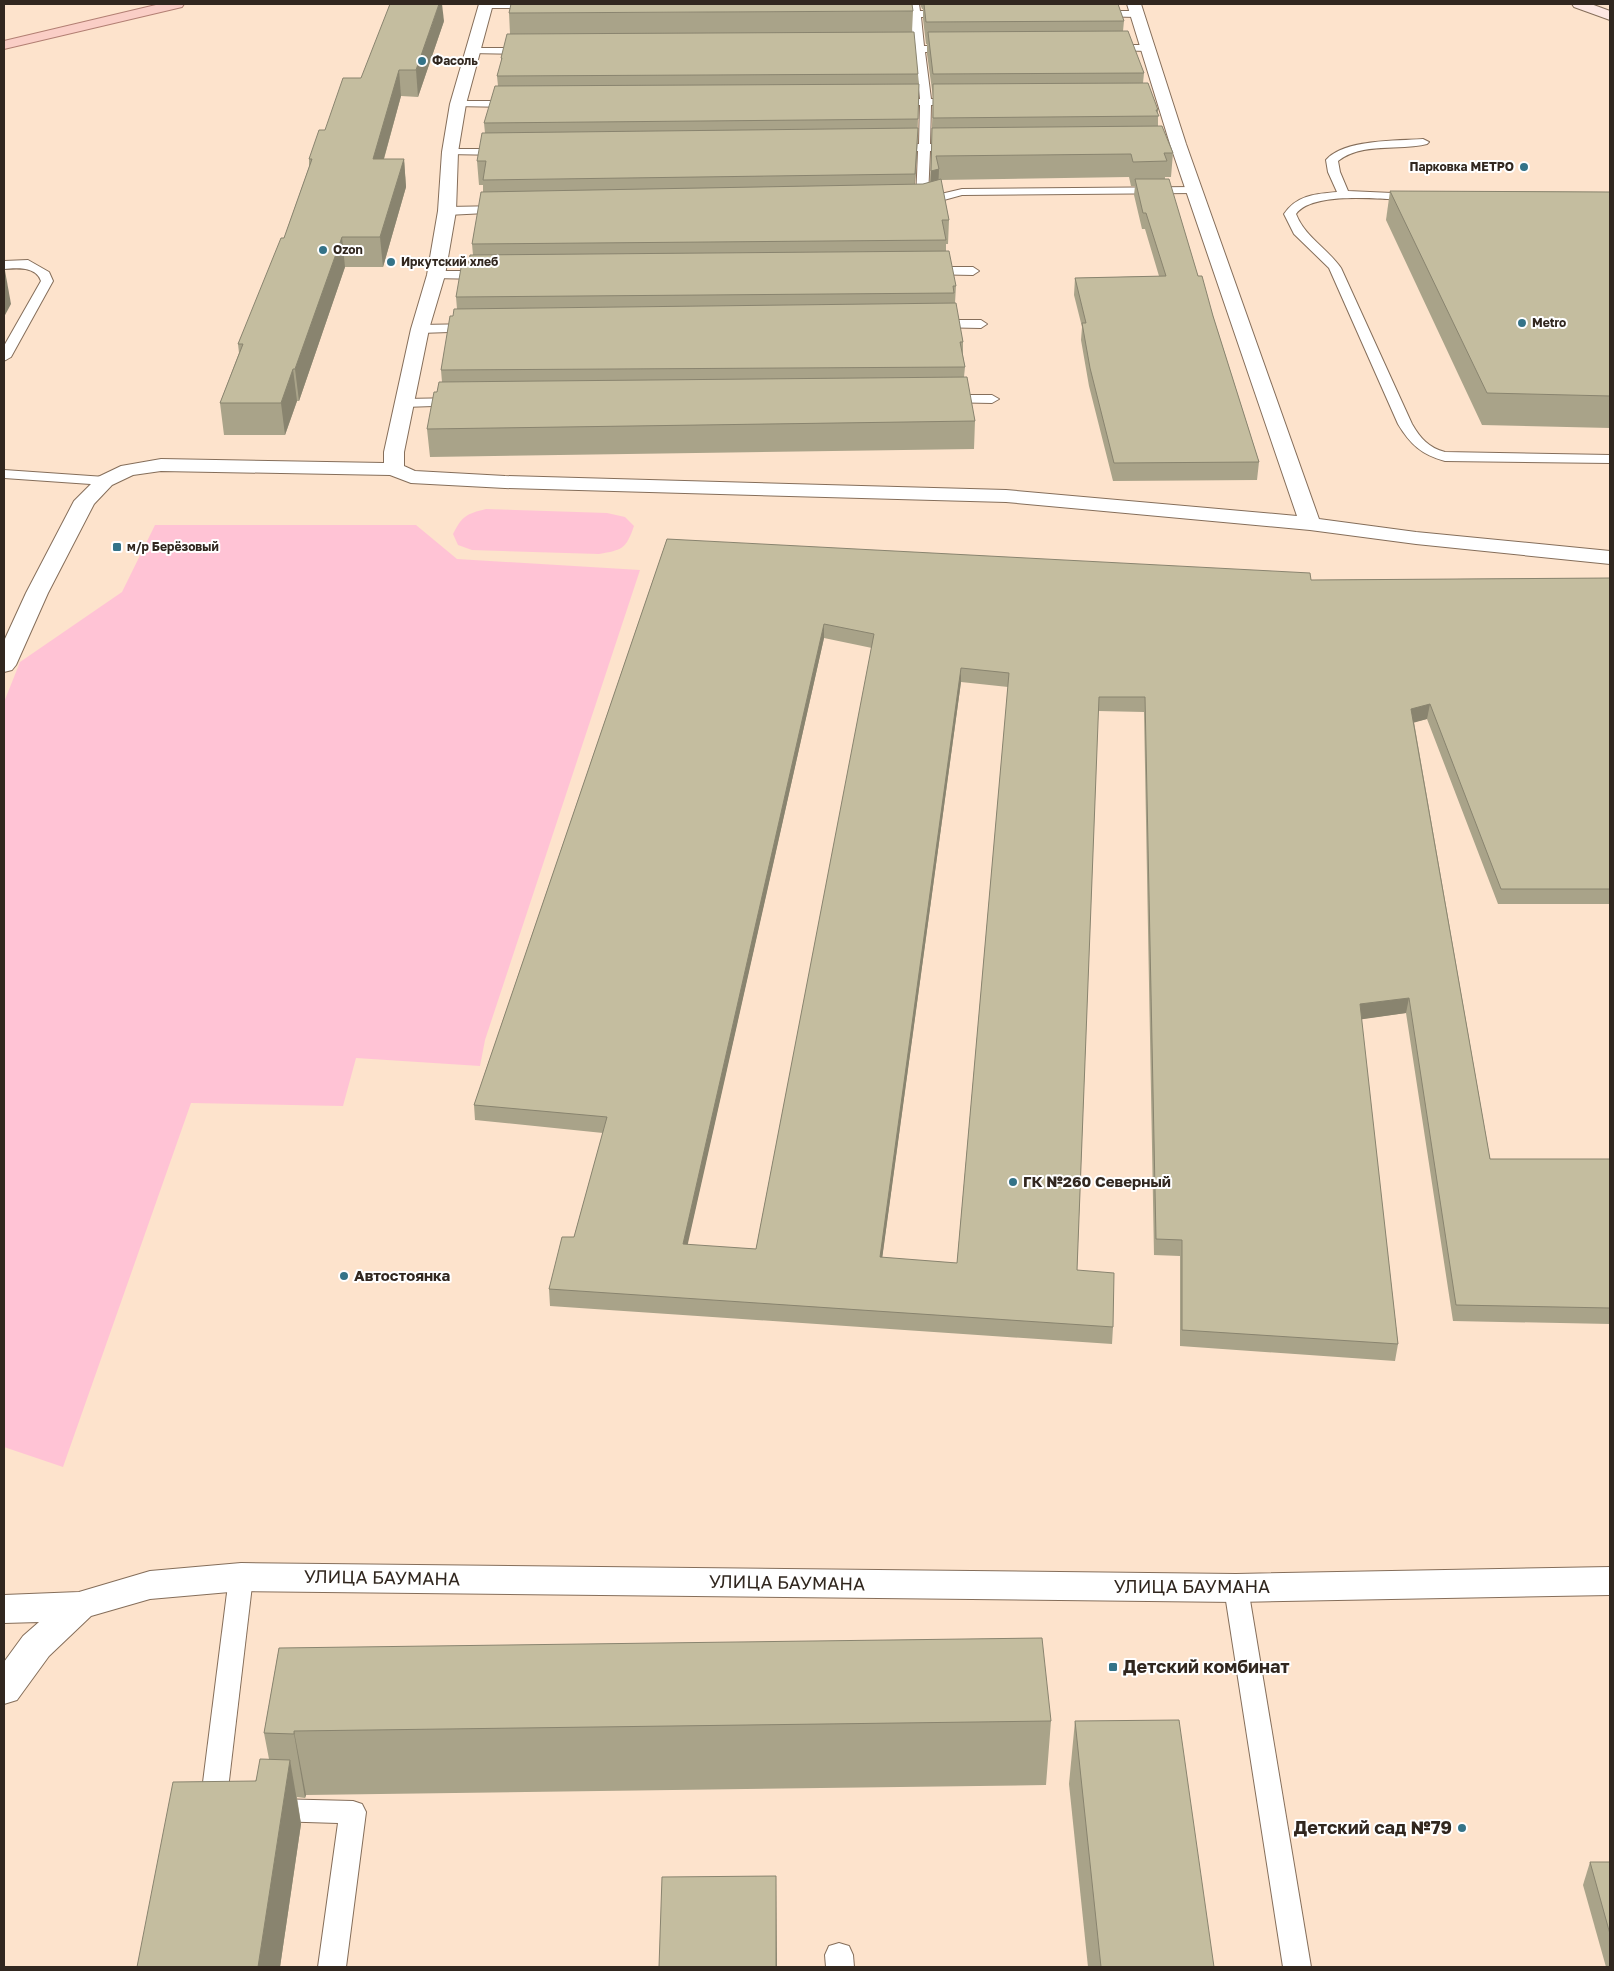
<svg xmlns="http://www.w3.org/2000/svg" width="1614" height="1971" font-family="'Golos Text',sans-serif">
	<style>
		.green { fill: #ffc3d5 }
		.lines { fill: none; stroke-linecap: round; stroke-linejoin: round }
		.service-casing { stroke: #856e5a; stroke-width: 2 }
		.minor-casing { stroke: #856e5a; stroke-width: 2 }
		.secondary-casing { stroke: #856e5a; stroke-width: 2 }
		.primary-casing { stroke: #b27f73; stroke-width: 2 }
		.service { fill: #fff; fill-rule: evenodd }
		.minor { fill: #fff; fill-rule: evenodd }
		.secondary { fill: #fde7e2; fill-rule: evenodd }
		.primary { fill: #facec6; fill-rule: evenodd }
		.wall { fill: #a9a389; fill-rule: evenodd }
		.shaded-wall { fill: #89846f }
		.building { fill: #c4bd9f; stroke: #89846f; fill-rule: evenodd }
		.poi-dot { fill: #347388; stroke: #fff; stroke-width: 2 }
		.labels { text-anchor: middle; stroke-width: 4; stroke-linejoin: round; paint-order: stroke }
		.far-poi-label { font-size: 12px; font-weight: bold; fill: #31271f; stroke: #fff; text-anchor: start }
		.poi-label { font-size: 15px; font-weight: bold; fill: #31271f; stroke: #fff; text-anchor: start }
		.near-street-label { font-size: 18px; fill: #31271f; stroke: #fff }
		.near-poi-label { font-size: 18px; font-weight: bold; fill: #31271f; stroke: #fff; text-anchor: start }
	</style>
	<rect width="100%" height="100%" fill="#fde3cc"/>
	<!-- green -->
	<g class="green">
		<path d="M486 509 607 513 625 517 634 526C626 549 622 550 599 554L472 550 458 545 453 534C462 516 466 514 486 509Z"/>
		<polygon points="155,525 416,525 457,559 640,570 485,1040 480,1066 356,1058 343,1106 191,1103 63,1467 4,1447 4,702 20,662 122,592"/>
	</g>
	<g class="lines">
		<!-- service casing -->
		<g class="service-casing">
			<g id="service">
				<polygon points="482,4 541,4 542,5 537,8 486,8 483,7"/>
				<polygon points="909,4 919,4 920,11 949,11 954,14 949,17 921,17 924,46 952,46 957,49 952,52 925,52 931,99 958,99 963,102 958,105 931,105 930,144 956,144 962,147 956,150 930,151 928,197 962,189 1194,187 1200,190 1194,193 962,195 922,206 915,205 913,203 916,200 918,151 893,151 887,148 893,145 919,144 920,105 893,105 888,102 893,99 920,99 915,52 892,52 887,49 892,46 914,46"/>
				<polygon points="1096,11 1137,11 1142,14 1137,17 1092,16 1092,12"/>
				<polygon points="1109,45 1150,45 1155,48 1150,51 1105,50 1105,46"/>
				<polygon points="473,48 527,48 532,51 527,54 469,53 468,51"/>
				<polygon points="458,101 515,101 520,104 515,107 454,106 453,104 454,102"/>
				<path d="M1423 139 1429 142 1427 144C1399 151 1362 142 1338 161L1340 172 1348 191 1414 194 1420 197 1418 199C1408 202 1397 199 1387 199 1364 198 1310 194 1296 214 1305 237 1327 248 1341 268L1412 424C1420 438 1429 448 1445 452L1610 455V463L1445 461C1422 455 1410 444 1398 424L1329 268 1294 234 1284 214C1297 195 1315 194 1337 192L1328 172 1326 160C1344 139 1397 141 1423 139Z"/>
				<polygon points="450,149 503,149 509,152 503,155 446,154 444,152"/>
				<polygon points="502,206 506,208 508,210 506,212 447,215 441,211 447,207"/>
				<path d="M28 260 49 272 53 281 11 357 4 361V346L41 281C36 266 16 268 4 269V261Z"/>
				<polygon points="927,267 973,267 979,271 973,275 923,274 921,271"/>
				<polygon points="436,271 484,271 490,275 484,279 432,278 430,275"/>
				<polygon points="936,320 981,320 987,324 981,328 931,327 930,324 931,321"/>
				<polygon points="474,324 479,325 480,328 479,331 420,333 414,329 420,325"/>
				<polygon points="945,395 992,395 999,399 992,403 940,402 938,399"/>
				<polygon points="458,398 463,399 465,402 463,405 404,407 397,403 404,399"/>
				<polygon points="4,470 105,477 110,478 112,481 110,484 105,485 4,478"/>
				<polygon points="241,1568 250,1570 253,1577 226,1806 222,1814 213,1817 204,1814 200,1806 229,1577 232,1570"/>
				<polygon points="1236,1579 1245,1581 1248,1588 1311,1967 1283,1967 1224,1588 1227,1581"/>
				<polygon points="274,1799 353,1801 362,1804 366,1812 346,1967 318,1967 338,1823 274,1821 265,1818 261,1810 265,1802"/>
				<polygon points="839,1943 849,1946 853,1955 854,1967 826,1967 825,1955 829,1946"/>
			</g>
		</g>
		<!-- minor casing -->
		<g class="minor-casing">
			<g id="minor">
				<polygon points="479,4 493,4 466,104 458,152 456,211 445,275 429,329 404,452 404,466 415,471 505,476 1006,490 1297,516 1170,144 1127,4 1141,4 1186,144 1319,519 1416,532 1610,551 1610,564 1416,544 1310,530 1006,502 505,488 411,483 390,475 161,471 133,475 112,485 94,504 48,593 16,665 12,670 4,672 4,641 26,593 74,501 98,477 121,466 161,459 384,463 384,452 411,329 427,275 438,211 442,152 450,104"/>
				<polygon points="241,1563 1236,1574 1610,1567 1610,1595 1236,1602 241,1591 150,1599 91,1616 49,1656 17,1700 4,1704 4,1662 23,1636 39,1622 4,1623 4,1595 79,1592 150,1571"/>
			</g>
		</g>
		<!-- secondary casing -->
		<g class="secondary-casing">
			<polygon id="secondary" points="1572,4 1591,4 1610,11 1610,20 1574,7"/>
		</g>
		<!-- primary casing -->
		<g class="primary-casing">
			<polygon id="primary" points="160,4 184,4 182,7 4,49 4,41"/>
		</g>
		<!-- service -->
		<use href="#service" class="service"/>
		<!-- minor -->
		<use href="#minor" class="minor"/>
		<!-- secondary -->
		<use href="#secondary" class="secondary"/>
		<!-- primary -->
		<use href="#primary" class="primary"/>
	</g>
	<!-- wall -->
	<g class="wall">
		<polygon points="920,4 1118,4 1124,21 1123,31 1144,73 1143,83 1158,110 1158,126 1173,153 1171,177 1165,177 1165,179 1198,276 1213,316 1259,462 1257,480 1113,481 1089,386 1081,340 1082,327 1074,295 1075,278 1159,276 1145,229 1142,229 1134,195 1135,186 1131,186 1129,177 941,180 949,220 948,244 946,244 946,251 956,286 955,303 963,342 963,356 965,367 964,377 975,421 974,449 430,457 427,429 437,392 442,382 441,370 453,316 457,309 456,297 469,262 473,255 472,244 483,192 483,185 479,185 477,161 485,133 484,123 498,86 497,76 501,63 501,58 510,34 509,13 913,11 912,32 918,74 919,84 917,152 915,184 923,184 930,182 933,97 927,54 927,44 926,44 923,19 923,9 922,9"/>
		<polygon points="444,21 418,97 401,96 384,159 404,159 406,187 383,267 345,267 299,401 297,401 285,435 224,435 220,403 239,353 238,344 284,238 309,167 309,159 325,130"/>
		<polygon points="1390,191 1610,192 1610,428 1482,425 1386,220"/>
		<path d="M667 539 1311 580 1610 578V904H1498L1427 719 1414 722 1490 1159H1610V1324L1453 1321 1406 1013 1361 1019 1398 1344 1395 1361 1180 1346V1256L1154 1255 1144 712 1098 711 1077 1270 1113 1327 1112 1344 550 1306 549 1289 574 1237 603 1133 475 1120 474 1105ZM824 638 872 648 756 1249 687 1245ZM961 682 1008 687 957 1263 882 1258Z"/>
		<polygon points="279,1648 1051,1721 1046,1785 306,1795 305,1798 297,1797 301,1824 280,1967 137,1967 269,1759 264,1733"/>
		<polygon points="1075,1721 1214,1967 1088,1967 1069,1784"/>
		<polygon points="1590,1862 1610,1862 1610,1967 1606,1967 1583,1885"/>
	</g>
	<!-- shaded-wall -->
	<g class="shaded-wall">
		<polygon points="439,4 442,4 444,21 418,97 416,70"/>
		<polygon points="399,70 401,96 376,187 373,159"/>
		<polygon points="918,128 917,152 914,198 915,174"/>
		<polygon points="404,159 406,187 383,267 380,237"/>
		<polygon points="939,169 938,193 930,196 931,171"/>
		<polygon points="342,237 345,267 299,401 295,369"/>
		<polygon points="4,265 11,304 4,317"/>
		<polygon points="293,369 297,401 285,435 281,403"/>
		<polygon points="824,624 824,638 684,1261 683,1244"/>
		<polygon points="961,668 961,682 880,1274 880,1257"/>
		<polygon points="1430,704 1427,719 1409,724 1411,709"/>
		<polygon points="1409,998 1406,1013 1357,1020 1360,1004"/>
		<polygon points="294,1731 306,1795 305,1798 294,1734"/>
		<polygon points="290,1760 301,1824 280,1967 258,1967"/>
		<polygon points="776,1876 777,1967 776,1967"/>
	</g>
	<!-- building -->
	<g class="building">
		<polygon points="390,4 439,4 416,70 399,70 373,159 404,159 380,237 342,237 295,369 293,369 281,403 220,403 243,344 238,344 281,238 284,238 312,159 309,159 319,130 325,130 343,78 361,78"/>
		<polygon points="511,4 912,4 913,11 509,13"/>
		<polygon points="924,4 1118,4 1124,21 926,22"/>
		<polygon points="1128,31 1144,73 933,74 928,32"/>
		<polygon points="914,32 918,74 497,76 502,58 501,58 507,34"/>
		<polygon points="1148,83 1158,110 1156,110 1159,116 933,118 933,84"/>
		<polygon points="919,84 918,119 484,123 495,86"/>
		<polygon points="1162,126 1173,153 1164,153 1167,161 1133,162 1131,154 936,156 939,169 931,171 932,128"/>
		<polygon points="918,128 915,174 483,180 486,161 477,161 482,133"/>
		<polygon points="941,179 949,220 942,220 946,240 472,244 481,192 923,184"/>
		<polygon points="1135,179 1169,179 1198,276 1202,276 1213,316 1259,462 1114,463 1090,368 1082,323 1086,323 1075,278 1166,276 1146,213 1143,213"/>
		<polygon points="1390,191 1610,192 1610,396 1487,393"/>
		<polygon points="949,251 956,286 953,286 954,293 456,297 462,262 469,262 470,255"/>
		<polygon points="956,303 963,342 960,342 965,367 441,370 450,316 453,316 454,309"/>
		<polygon points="967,377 975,421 427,429 434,392 437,392 439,382"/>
		<path d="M667 539 1310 573 1311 580 1610 578V889H1501L1430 704 1411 709 1490 1159H1610V1308L1456 1305 1409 998 1360 1004 1398 1344 1182 1330V1240L1156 1239 1145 697H1099L1077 1270 1114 1273 1113 1327 549 1289 562 1237H574L607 1117 474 1105ZM824 624 874 634 756 1249 683 1244ZM961 668 1009 673 957 1263 880 1257Z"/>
		<polygon points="1042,1638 1051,1721 294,1731 294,1734 264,1733 279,1648"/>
		<polygon points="1179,1720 1214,1967 1101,1967 1075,1721"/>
		<polygon points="260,1759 290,1760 258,1967 137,1967 173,1782 256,1781"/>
		<polygon points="1590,1862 1610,1862 1610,1934"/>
		<polygon points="776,1876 776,1967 659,1967 662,1877"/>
	</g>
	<!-- markers -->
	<g class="poi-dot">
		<circle cx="422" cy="61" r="5"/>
		<circle cx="1524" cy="167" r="5"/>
		<circle cx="323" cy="250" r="5"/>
		<circle cx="391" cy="262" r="5"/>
		<circle cx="1522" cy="323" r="5"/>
		<rect x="112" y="542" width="10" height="10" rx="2.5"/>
		<circle cx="1013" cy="1182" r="5"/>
		<circle cx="344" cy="1276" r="5"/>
		<rect x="1108" y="1662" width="10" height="10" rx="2.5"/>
		<circle cx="1462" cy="1828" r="5"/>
	</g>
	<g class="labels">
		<!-- far-poi labels -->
		<g class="far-poi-label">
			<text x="432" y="65">Фасоль</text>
			<text x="1514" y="171" text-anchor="end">Парковка МЕТРО</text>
			<text x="333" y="254">Ozon</text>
			<text x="401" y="266">Иркутский хлеб</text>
			<text x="1532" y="327">Metro</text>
			<text x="127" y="551">м/р Берёзовый</text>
		</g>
		<!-- poi labels -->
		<g class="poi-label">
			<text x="1023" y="1187">ГК №260 Северный</text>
			<text x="354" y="1281">Автостоянка</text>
		</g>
		<!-- near-street labels -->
		<g class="near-street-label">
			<text transform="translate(382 1578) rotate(1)" y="6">УЛИЦА БАУМАНА</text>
			<text transform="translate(787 1583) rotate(1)" y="6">УЛИЦА БАУМАНА</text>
			<text x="1192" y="1593">УЛИЦА БАУМАНА</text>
		</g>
		<!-- near-poi labels -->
		<g class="near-poi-label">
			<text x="1123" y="1673">Детский комбинат</text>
			<text x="1452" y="1834" text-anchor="end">Детский сад №79</text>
		</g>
	</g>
	<!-- border -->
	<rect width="1614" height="1971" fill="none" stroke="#31271f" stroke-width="10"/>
</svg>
